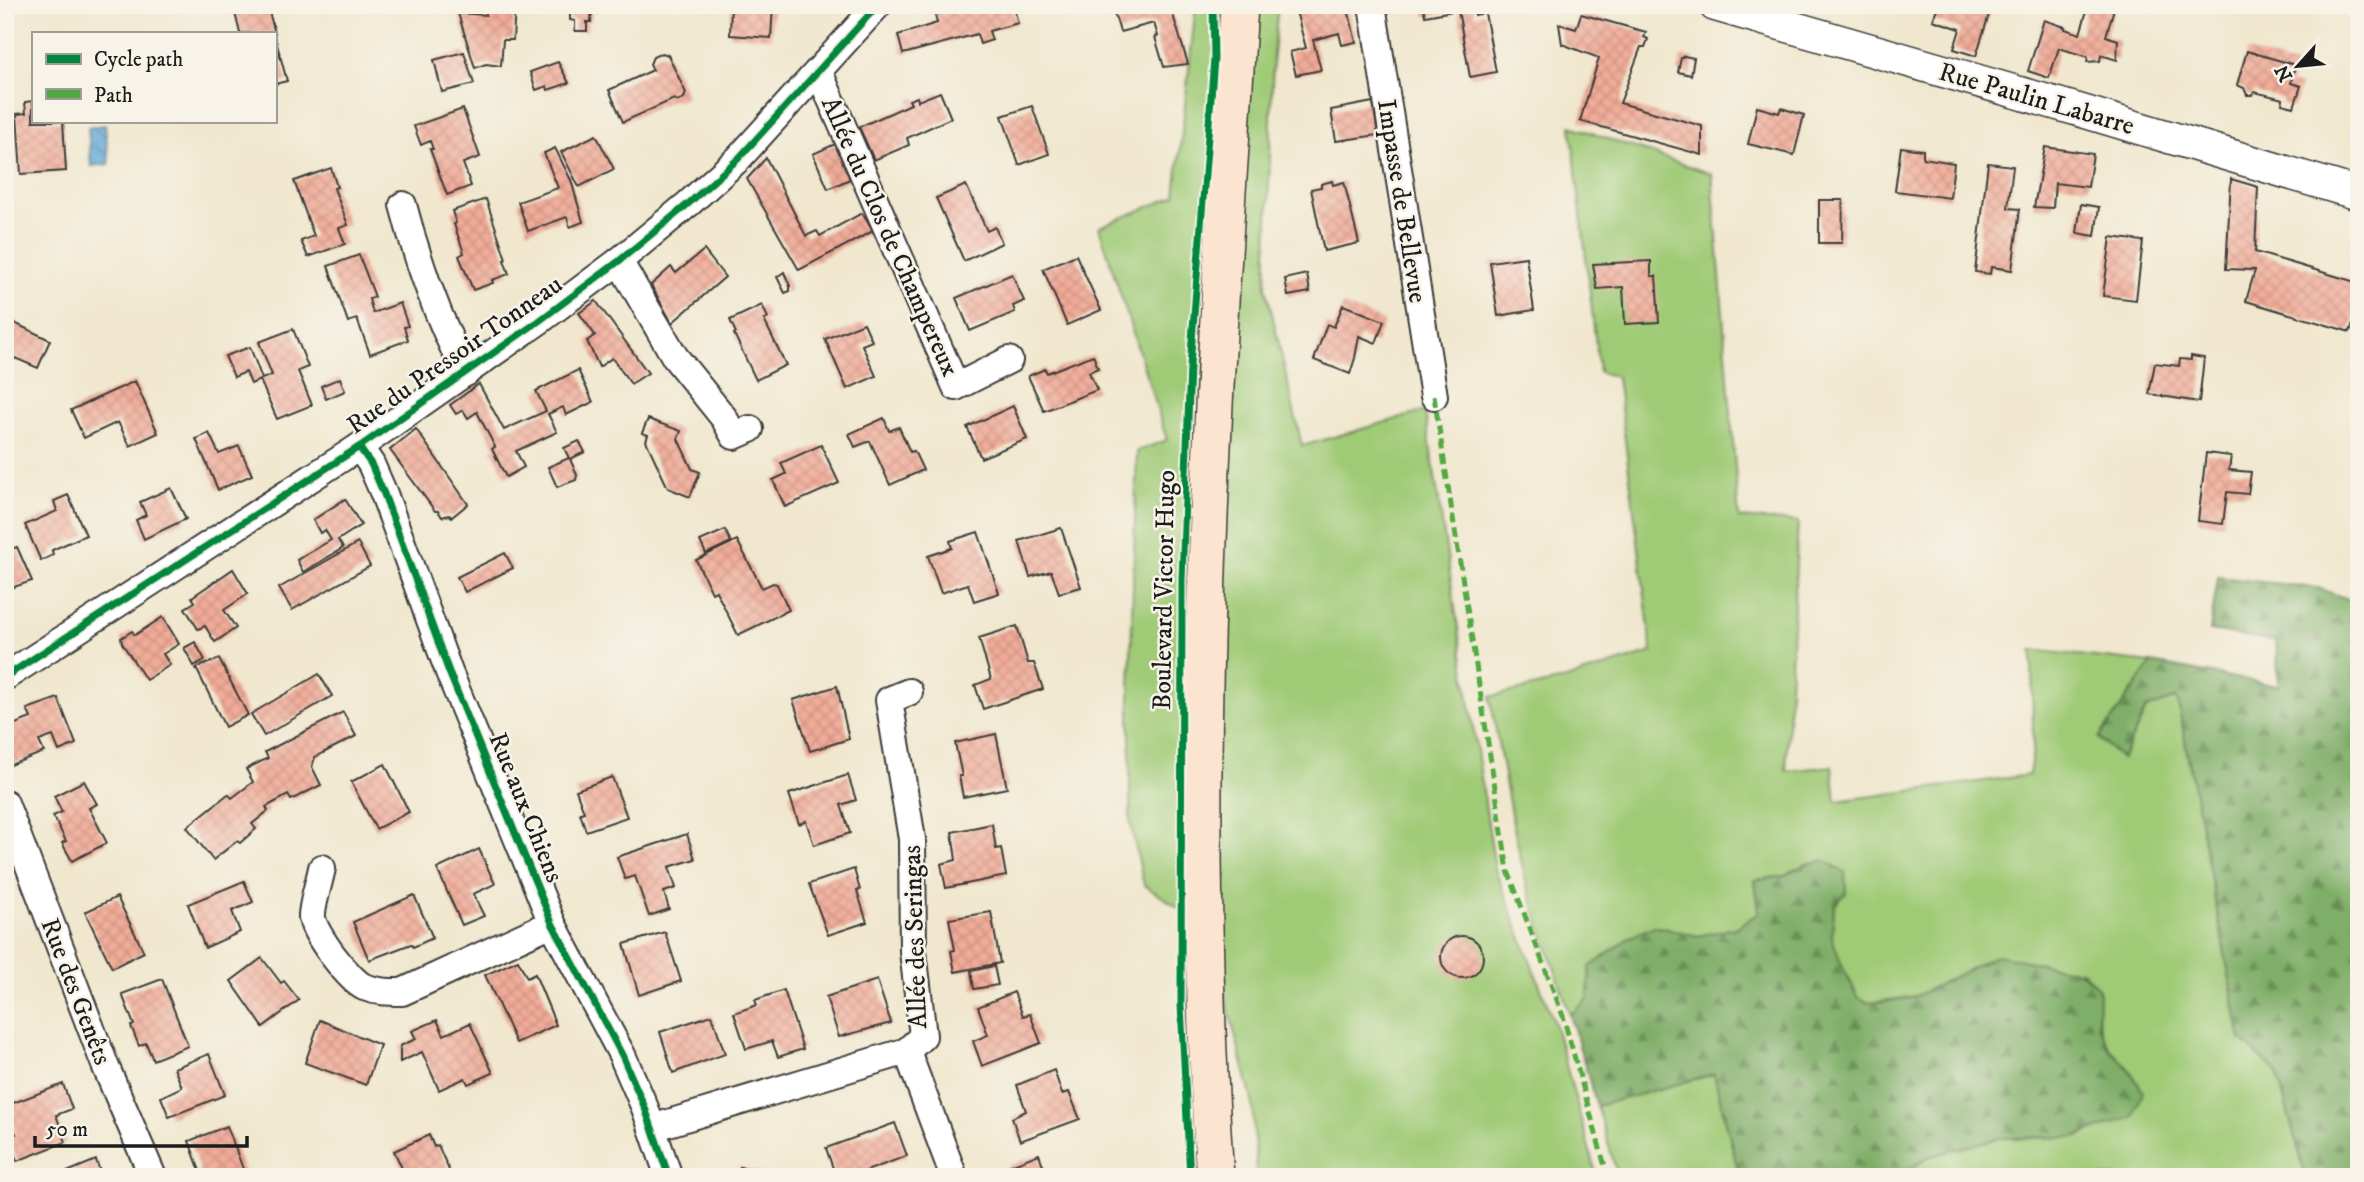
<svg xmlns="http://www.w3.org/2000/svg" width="2364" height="1182" font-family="'IM FELL DW Pica',serif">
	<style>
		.green { fill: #9fca76; stroke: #5e7349; stroke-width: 2 }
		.forest { fill: url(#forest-firs); stroke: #4e6542; stroke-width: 2 }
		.water { fill: url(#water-waves); stroke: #3e6279; stroke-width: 2 }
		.building { fill: url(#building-cross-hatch) }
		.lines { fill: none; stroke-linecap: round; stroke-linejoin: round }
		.minor-casing { stroke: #3c3a37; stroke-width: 30 }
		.tertiary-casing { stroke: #3c3a37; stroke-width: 35 }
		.secondary-casing { stroke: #3c3a37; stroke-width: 40 }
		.minor { stroke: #fff; stroke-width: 26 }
		.tertiary { stroke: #fff; stroke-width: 32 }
		.secondary { stroke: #fce5d0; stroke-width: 37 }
		.quiet { stroke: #52a943; stroke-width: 5; stroke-dasharray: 10 5; stroke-linecap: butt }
		.cycleway-casing { stroke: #f7f3e8; stroke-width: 11 }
		.cycleway { stroke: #00873e; stroke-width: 7 }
		.labels { text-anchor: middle; stroke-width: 5; stroke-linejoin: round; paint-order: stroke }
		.street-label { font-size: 26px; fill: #1c1c1c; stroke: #f7f3e8 }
	</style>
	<defs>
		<pattern id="forest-firs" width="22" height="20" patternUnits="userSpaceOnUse" patternTransform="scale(1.75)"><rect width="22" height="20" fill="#7fae67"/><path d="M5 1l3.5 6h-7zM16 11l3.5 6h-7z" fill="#678d54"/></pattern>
		<pattern id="water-waves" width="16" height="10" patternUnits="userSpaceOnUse" patternTransform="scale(1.75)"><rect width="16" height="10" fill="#5fa7d6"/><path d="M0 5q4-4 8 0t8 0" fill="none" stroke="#4e87ad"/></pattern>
		<pattern id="building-cross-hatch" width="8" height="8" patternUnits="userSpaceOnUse" patternTransform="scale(1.75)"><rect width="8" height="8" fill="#f1ac99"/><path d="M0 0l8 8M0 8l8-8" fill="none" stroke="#ce9383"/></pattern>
	</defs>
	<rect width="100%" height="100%" fill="#f7f3e8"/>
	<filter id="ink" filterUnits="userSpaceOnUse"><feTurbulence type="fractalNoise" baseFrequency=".0143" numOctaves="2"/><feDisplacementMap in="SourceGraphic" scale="14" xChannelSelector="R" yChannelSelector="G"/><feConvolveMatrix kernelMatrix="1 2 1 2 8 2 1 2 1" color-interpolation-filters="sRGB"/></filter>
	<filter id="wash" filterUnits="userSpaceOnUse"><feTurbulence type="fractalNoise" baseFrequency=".00686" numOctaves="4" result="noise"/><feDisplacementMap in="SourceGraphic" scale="28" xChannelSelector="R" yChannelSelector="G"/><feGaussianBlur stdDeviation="1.57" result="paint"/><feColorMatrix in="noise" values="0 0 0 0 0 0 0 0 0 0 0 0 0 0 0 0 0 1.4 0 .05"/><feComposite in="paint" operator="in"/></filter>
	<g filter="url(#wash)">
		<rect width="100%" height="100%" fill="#f0e7ce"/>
		<!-- green -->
		<g class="green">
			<polygon points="1196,5 1278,5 1273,55 1266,287 1302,446 1425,411 1495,869 1554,1022 1597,1177 1257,1177 1252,1100 1207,926 1144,885 1130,822 1130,689 1137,451 1167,440 1099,227 1175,196"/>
			<path d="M1571 126 1712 174 1739 518 1798 522 1786 771 1832 766 1836 801 2029 775 2033 749 2032 650 2152 663 2099 738 2122 759 2146 709 2177 697 2241 1039 2277 1073 2306 1177H1903L1902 1175 1928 1157 1999 1138 2074 1137 2128 1068C2097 1038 2098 1030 2098 989L2082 970 1869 1003 1858 997 1841 964 1831 937 1834 906 1806 864 1783 876 1755 880 1759 913 1735 928 1698 936 1654 926 1590 967 1588 999 1570 1015 1526 882 1511 814 1490 697 1563 680 1652 652 1617 377 1599 372Z"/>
			<polygon points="1714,1074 1738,1170 1715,1177 1618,1177 1597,1106"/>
		</g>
		<!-- forest -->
		<g class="forest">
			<polygon points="2218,577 2318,588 2359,603 2359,1177 2306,1177 2277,1073 2241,1039 2177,698 2146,709 2122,759 2099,738 2152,663 2279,686 2276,641 2210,631"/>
			<polygon points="1824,860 1845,872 1846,893 1834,906 1832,937 1841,964 1858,997 1869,1003 1912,998 1997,955 2081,972 2099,989 2098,1025 2109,1049 2128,1068 2143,1091 2133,1117 2074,1137 1999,1138 1928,1157 1903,1174 1903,1177 1715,1177 1738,1170 1714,1074 1597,1106 1570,1015 1588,999 1590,967 1630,937 1654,926 1698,936 1735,928 1759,913 1755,880 1783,876 1806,864"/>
		</g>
		<!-- water -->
		<polygon class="water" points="105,125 109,164 91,166 88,127"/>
		<g id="blocks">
			<!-- building -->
			<g class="building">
				<polygon points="233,5 267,5 275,33 240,33"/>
				<polygon points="487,5 515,5 513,40 503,40 501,66 486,64 475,68 458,13 486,15"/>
				<polygon points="570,5 592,5 591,22 587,22 587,31 575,31 575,21 570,20"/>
				<polygon points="731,5 773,5 771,38 730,35"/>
				<polygon points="970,5 1013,5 1018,23 989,31 992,40 980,44 977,34 903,54 898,35 937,23 935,15"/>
				<polygon points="1112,5 1170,5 1188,64 1164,67 1155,37 1158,36 1154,23 1120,32"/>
				<polygon points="1319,5 1347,5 1356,42 1342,45 1339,33 1313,40 1321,70 1296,75 1290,52 1306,48 1296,11"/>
				<polygon points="1423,5 1473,5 1475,15 1485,13 1496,72 1470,77 1458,10 1425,16"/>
				<polygon points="1938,5 1992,5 1976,56 1954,49 1960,29 1933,20"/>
				<polygon points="2084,5 2115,5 2106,36 2118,40 2117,60 2101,55 2100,61 2087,62 2088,57 2059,48 2049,78 2028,71 2044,20 2065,27 2065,29 2080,34 2088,7"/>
				<polygon points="1581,14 1646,32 1644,37 1648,39 1645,47 1641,47 1620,103 1702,126 1702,155 1580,121 1599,58 1562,44 1559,24 1576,29"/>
				<polygon points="275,37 287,81 275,84"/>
				<polygon points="2247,51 2295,65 2291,83 2301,86 2294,107 2282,104 2283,99 2255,92 2252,95 2247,95 2244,88 2237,85"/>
				<polygon points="464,52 474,84 442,92 434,60"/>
				<polygon points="662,53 668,55 686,93 684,98 678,101 674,99 623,122 609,90 653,70 650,64 653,57"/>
				<polygon points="1684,56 1694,58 1691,75 1678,72 1681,58"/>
				<polygon points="558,62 569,83 548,90 547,86 536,90 530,72"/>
				<polygon points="940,92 951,118 907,138 909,145 874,160 859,127 911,104 909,100 917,97 918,101"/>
				<polygon points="33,101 33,121 63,121 66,171 21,174 17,114 26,113 25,102"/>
				<polygon points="1373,102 1378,135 1336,141 1331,110"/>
				<polygon points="1032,106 1049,154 1019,165 1002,116"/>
				<polygon points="1757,107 1779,113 1781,108 1804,115 1794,155 1748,144"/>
				<polygon points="463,109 480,157 463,163 471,186 447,195 430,149 433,149 430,141 421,145 414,126"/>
				<polygon points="596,135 614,169 579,187 561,152"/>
				<polygon points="835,144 850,179 828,189 813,154"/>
				<polygon points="1901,147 1923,150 1923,158 1954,163 1950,198 1895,191"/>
				<polygon points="2045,147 2093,154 2088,187 2055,183 2053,208 2034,207"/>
				<polygon points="555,148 571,180 583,222 570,227 567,217 528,231 518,202 558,188 544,153"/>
				<polygon points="766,158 806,236 817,231 820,236 862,213 873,231 799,270 747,179"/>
				<polygon points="1988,163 2013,166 2008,208 2020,209 2012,270 1991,267 1990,274 1975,272"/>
				<polygon points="331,168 337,187 334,188 348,225 339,228 345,244 308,257 301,241 314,236 294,181"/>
				<polygon points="2231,179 2258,187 2255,252 2359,283 2359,305 2350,332 2246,301 2255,270 2226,269"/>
				<polygon points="1332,181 1333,185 1344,182 1359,243 1324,251 1311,189 1321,187 1321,184"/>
				<polygon points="966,185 987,231 995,227 1002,243 964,261 936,198"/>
				<polygon points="486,199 506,259 504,260 509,274 492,280 493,283 473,290 459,256 464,253 454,224 456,223 452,211"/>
				<polygon points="1819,200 1843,200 1842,243 1819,243"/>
				<polygon points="2081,204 2099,207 2095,236 2077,233"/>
				<polygon points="2111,237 2143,241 2136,300 2103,296"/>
				<polygon points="704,250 725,277 672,323 651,285 671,267 676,273"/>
				<polygon points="359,255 375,297 369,299 373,313 400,303 408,326 404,327 408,340 370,354 357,319 348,322 328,266"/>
				<polygon points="1076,255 1101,310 1067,325 1043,269"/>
				<polygon points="1526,257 1534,310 1498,316 1490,262"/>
				<polygon points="1651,261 1651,276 1656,276 1659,322 1625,324 1623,287 1597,289 1593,264"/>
				<polygon points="784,272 790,286 790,291 785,293 777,277"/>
				<polygon points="1012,274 1024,301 1013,306 1015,312 970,331 956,298"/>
				<polygon points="1307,274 1310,292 1288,296 1285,279"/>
				<polygon points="596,301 648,373 631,384 612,358 599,367 587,341 595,335 579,313"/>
				<polygon points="762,305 768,318 764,320 786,365 756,380 734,334 736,333 730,320"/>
				<polygon points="1343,305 1384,321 1376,343 1359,336 1355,358 1350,374 1314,360 1327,324 1334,327"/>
				<polygon points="5,313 8,320 50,340 38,368 15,358 14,360 5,356"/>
				<polygon points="864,323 872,341 862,345 876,376 847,389 825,339"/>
				<polygon points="293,329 308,367 298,371 312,405 277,419 260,380 251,384 246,372 234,377 225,356 250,347 262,379 272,375 259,342"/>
				<polygon points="1093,355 1098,368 1089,372 1097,390 1044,411 1028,376 1045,369 1047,373"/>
				<polygon points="2191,356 2204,358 2199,402 2149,394 2155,363 2179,366 2180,359 2191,360"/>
				<polygon points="578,370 593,402 566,415 563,407 548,414 557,432 516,451 524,467 506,477 492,449 495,447 477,412 468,418 463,410 456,414 450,405 479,384 504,430 546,411 536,391"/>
				<polygon points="340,378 345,391 326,399 321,386"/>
				<polygon points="135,381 158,433 130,446 118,422 84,438 71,410"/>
				<polygon points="1013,406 1027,439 981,458 967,427"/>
				<polygon points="884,418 889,431 899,427 910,452 914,451 923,470 890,485 870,441 855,447 849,434"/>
				<polygon points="648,419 681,431 678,439 692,469 700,472 690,497 668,488 646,441 648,435 642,433"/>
				<polygon points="416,429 468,504 452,517 449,515 442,517 438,511 435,511 390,450"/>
				<polygon points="209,433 219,454 239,446 252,475 218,490 196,439"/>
				<polygon points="579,441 585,452 570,459 577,475 576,480 557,487 548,467 569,458 564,448"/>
				<polygon points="821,445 839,483 785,507 773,480 786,474 781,463"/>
				<polygon points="2206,453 2231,456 2229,470 2251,472 2248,494 2227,492 2223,524 2198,521"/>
				<polygon points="171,488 186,519 144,539 136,520 146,515 140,502"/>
				<polygon points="68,495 86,535 52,550 53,555 41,561 25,525 57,511 54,501"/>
				<polygon points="345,499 361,525 338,540 343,548 303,572 297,560 331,540 325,530 320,533 313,520"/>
				<polygon points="1061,528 1081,587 1059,593 1051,571 1030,577 1019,541"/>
				<polygon points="725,530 731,542 706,554 700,541"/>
				<polygon points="978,532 999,593 974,601 968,584 941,593 928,556 952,548 950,541"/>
				<polygon points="737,540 762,588 773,583 777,584 789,610 738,635 716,591 712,593 696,560"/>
				<polygon points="358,543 370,566 292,610 279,588"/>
				<polygon points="17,547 32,581 5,590 5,551"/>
				<polygon points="505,553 513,568 465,592 457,577"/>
				<polygon points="233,569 248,594 224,610 236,628 215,642 205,626 198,629 185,608 195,602 192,597"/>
				<polygon points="163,617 179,644 163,654 170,665 146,680 122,643 121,638 132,631 135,635"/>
				<polygon points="1017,626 1028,663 1034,663 1043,689 983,709 975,685 991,679 979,638"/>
				<polygon points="195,642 205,660 194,666 184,648"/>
				<polygon points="219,659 248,715 225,727 196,668"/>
				<polygon points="319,674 332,696 264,736 251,714"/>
				<polygon points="837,686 849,739 810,751 793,700"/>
				<polygon points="58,698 76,744 59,751 53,736 39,741 44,752 8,766 5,758 5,728 31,718 27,709"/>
				<polygon points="343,712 356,736 315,757 312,767 321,785 291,800 288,795 266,807 268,811 252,824 256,829 240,843 237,841 213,860 187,827 228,794 232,798 253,782 246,769 268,758 265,752"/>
				<polygon points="996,734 1007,788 963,797 959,776 962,776 955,743"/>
				<polygon points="385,764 409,812 376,829 351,782"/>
				<polygon points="848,775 856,800 841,805 850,833 814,845 806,821 799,824 789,794"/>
				<polygon points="612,777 627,817 586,831 580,813 584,812 576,790"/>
				<polygon points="84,781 97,804 89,808 107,843 72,861 62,843 66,841 53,816 62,812 54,796"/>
				<polygon points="992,824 996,849 1001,848 1006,876 946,888 941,864 956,860 952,832"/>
				<polygon points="687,834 695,859 669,867 676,888 664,892 669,909 649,916 635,876 625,879 617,857"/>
				<polygon points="479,849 495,884 473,894 484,916 462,925 437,869"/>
				<polygon points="854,869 860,890 857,891 867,922 828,935 809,884"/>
				<polygon points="244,881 253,902 232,911 240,932 205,948 188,904"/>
				<polygon points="414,895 433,938 413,947 411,944 369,960 353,922"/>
				<polygon points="117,897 144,952 112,968 85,912"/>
				<polygon points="991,912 1000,963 955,972 951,951 955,950 949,919"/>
				<polygon points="665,932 681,981 639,995 624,944"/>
				<circle cx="1462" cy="957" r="21"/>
				<polygon points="262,958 281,983 284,981 299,1000 263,1027 231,981"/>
				<polygon points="518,960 527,978 535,974 556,1025 516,1043 485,975"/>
				<polygon points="994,966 998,985 974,989 971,971"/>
				<polygon points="162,979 188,1046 153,1060 146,1043 139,1046 131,1026 134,1025 122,994"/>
				<polygon points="877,980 891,1023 839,1037 826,997"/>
				<polygon points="784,990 803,1049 778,1057 772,1041 746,1049 734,1013 757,1005 755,1000"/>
				<polygon points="1014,992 1023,1016 1030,1014 1041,1043 982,1066 973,1041 988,1035 978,1007"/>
				<polygon points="712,1015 725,1054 673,1073 660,1032"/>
				<polygon points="320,1020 380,1045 366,1085 305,1063"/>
				<polygon points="437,1020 444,1035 470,1023 493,1073 468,1084 465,1078 439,1090 422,1052 400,1062 400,1046 416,1039 412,1031"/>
				<polygon points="209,1054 225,1095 169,1117 161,1097 182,1087 174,1068"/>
				<polygon points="1054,1070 1062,1094 1069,1092 1080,1119 1020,1141 1012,1118 1026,1111 1017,1085"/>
				<polygon points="63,1084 72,1109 56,1115 66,1142 17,1161 8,1137 16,1134 5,1106"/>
				<polygon points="895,1123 907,1156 850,1177 836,1177 826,1148"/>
				<polygon points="227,1126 246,1177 198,1177 197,1173 200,1171 189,1141"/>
				<polygon points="429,1135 434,1147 438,1145 452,1177 406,1177 394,1151"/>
				<polygon points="1039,1154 1047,1177 1012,1177 1008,1166"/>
				<polygon points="96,1160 102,1177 55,1177"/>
				<polygon points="740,1167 770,1176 770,1177 736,1177"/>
			</g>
		</g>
	</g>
	<g filter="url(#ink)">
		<use href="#blocks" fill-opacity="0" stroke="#3c3a37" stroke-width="2"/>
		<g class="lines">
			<!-- minor casing -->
			<g class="minor-casing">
				<g id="minor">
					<polyline points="1372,5 1434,396"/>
					<polyline points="819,72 956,387 1009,360"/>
					<path d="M403 205C418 263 438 319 466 373"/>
					<polyline points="619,261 675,357 724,418 734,436 750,429"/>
					<polyline points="359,447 371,464 384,494 449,672 552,923 622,1055 645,1108 669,1177"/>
					<polyline points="5,677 359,447 539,321 619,261 688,204 738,159 878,5"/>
					<polyline points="5,803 105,1065 153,1177"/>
					<path d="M322 868C320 879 311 908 312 917 313 933 350 981 364 987 377 992 388 992 402 992L552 923"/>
					<polyline points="907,1051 954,1177"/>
					<polyline points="652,1128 907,1051 923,1036 913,951 912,839 889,700 909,692"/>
				</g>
			</g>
			<!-- tertiary casing -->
			<g class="tertiary-casing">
				<polyline id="tertiary" points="1715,5 2082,111 2359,194"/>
			</g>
			<!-- secondary casing -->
			<g class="secondary-casing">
				<path id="secondary" d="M1215 1177C1197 920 1201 662 1214 405 1221 272 1231 139 1239 5"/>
			</g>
			<!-- minor -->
			<use href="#minor" class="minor"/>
			<!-- tertiary -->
			<use href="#tertiary" class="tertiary"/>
			<!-- secondary -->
			<use href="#secondary" class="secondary"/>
			<!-- quiet -->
			<polyline class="quiet" points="1434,396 1508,871 1563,1016 1608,1177"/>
			<!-- cycleway casing -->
			<g class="cycleway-casing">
				<g id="cycleway">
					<polyline points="359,447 371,464 384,494 449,672 552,923 622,1055 645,1108 669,1177"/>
					<polyline points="5,677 359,447 539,321 619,261 688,204 738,159 878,5"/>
					<polyline points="1190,1177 1181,1005 1182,580 1190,366 1214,59 1213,5"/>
				</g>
			</g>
			<!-- cycleway -->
			<use href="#cycleway" class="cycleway"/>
		</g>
	</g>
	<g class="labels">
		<!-- street labels -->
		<g class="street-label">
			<text transform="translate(2037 98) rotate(16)" y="9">Rue Paulin Labarre</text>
			<text transform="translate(1403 201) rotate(81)" y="9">Impasse de Bellevue</text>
			<text transform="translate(891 236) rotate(66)" y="9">Allée du Clos de Champereux</text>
			<text transform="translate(454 354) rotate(-35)" y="9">Rue du Pressoir Tonneau</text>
			<text transform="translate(1163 590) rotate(-89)" y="9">Boulevard Victor Hugo</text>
			<text transform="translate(527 807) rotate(68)" y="9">Rue aux Chiens</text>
			<text transform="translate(914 937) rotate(-92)" y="9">Allée des Seringas</text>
			<text transform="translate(77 991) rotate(69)" y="9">Rue des Genêts</text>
		</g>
	</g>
	<!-- margin -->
	<rect width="2364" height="1182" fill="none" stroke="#f7f3e8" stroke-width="28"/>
	<!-- legend -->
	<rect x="32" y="32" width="245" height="91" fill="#f7f3e8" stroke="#9f9d96" stroke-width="2"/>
	<rect x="46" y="54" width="35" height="10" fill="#00873e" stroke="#9f9d96" stroke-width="2"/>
	<text x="94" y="66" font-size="21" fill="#1c1c1c">Cycle path</text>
	<rect x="46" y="89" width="35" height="10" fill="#52a943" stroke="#9f9d96" stroke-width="2"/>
	<text x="94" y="102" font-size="21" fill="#1c1c1c">Path</text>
	<!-- north arrow -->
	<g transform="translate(2298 66) rotate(243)" stroke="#f7f3e8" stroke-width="5" paint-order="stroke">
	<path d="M0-5L12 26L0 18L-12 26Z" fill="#1c1c1c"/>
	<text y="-10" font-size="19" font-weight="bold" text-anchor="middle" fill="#1c1c1c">N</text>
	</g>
	<!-- scale -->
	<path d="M35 1136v10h212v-10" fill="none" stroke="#1c1c1c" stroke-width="3.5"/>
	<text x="46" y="1136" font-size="21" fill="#1c1c1c" stroke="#f7f3e8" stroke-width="5" paint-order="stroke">50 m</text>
</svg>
